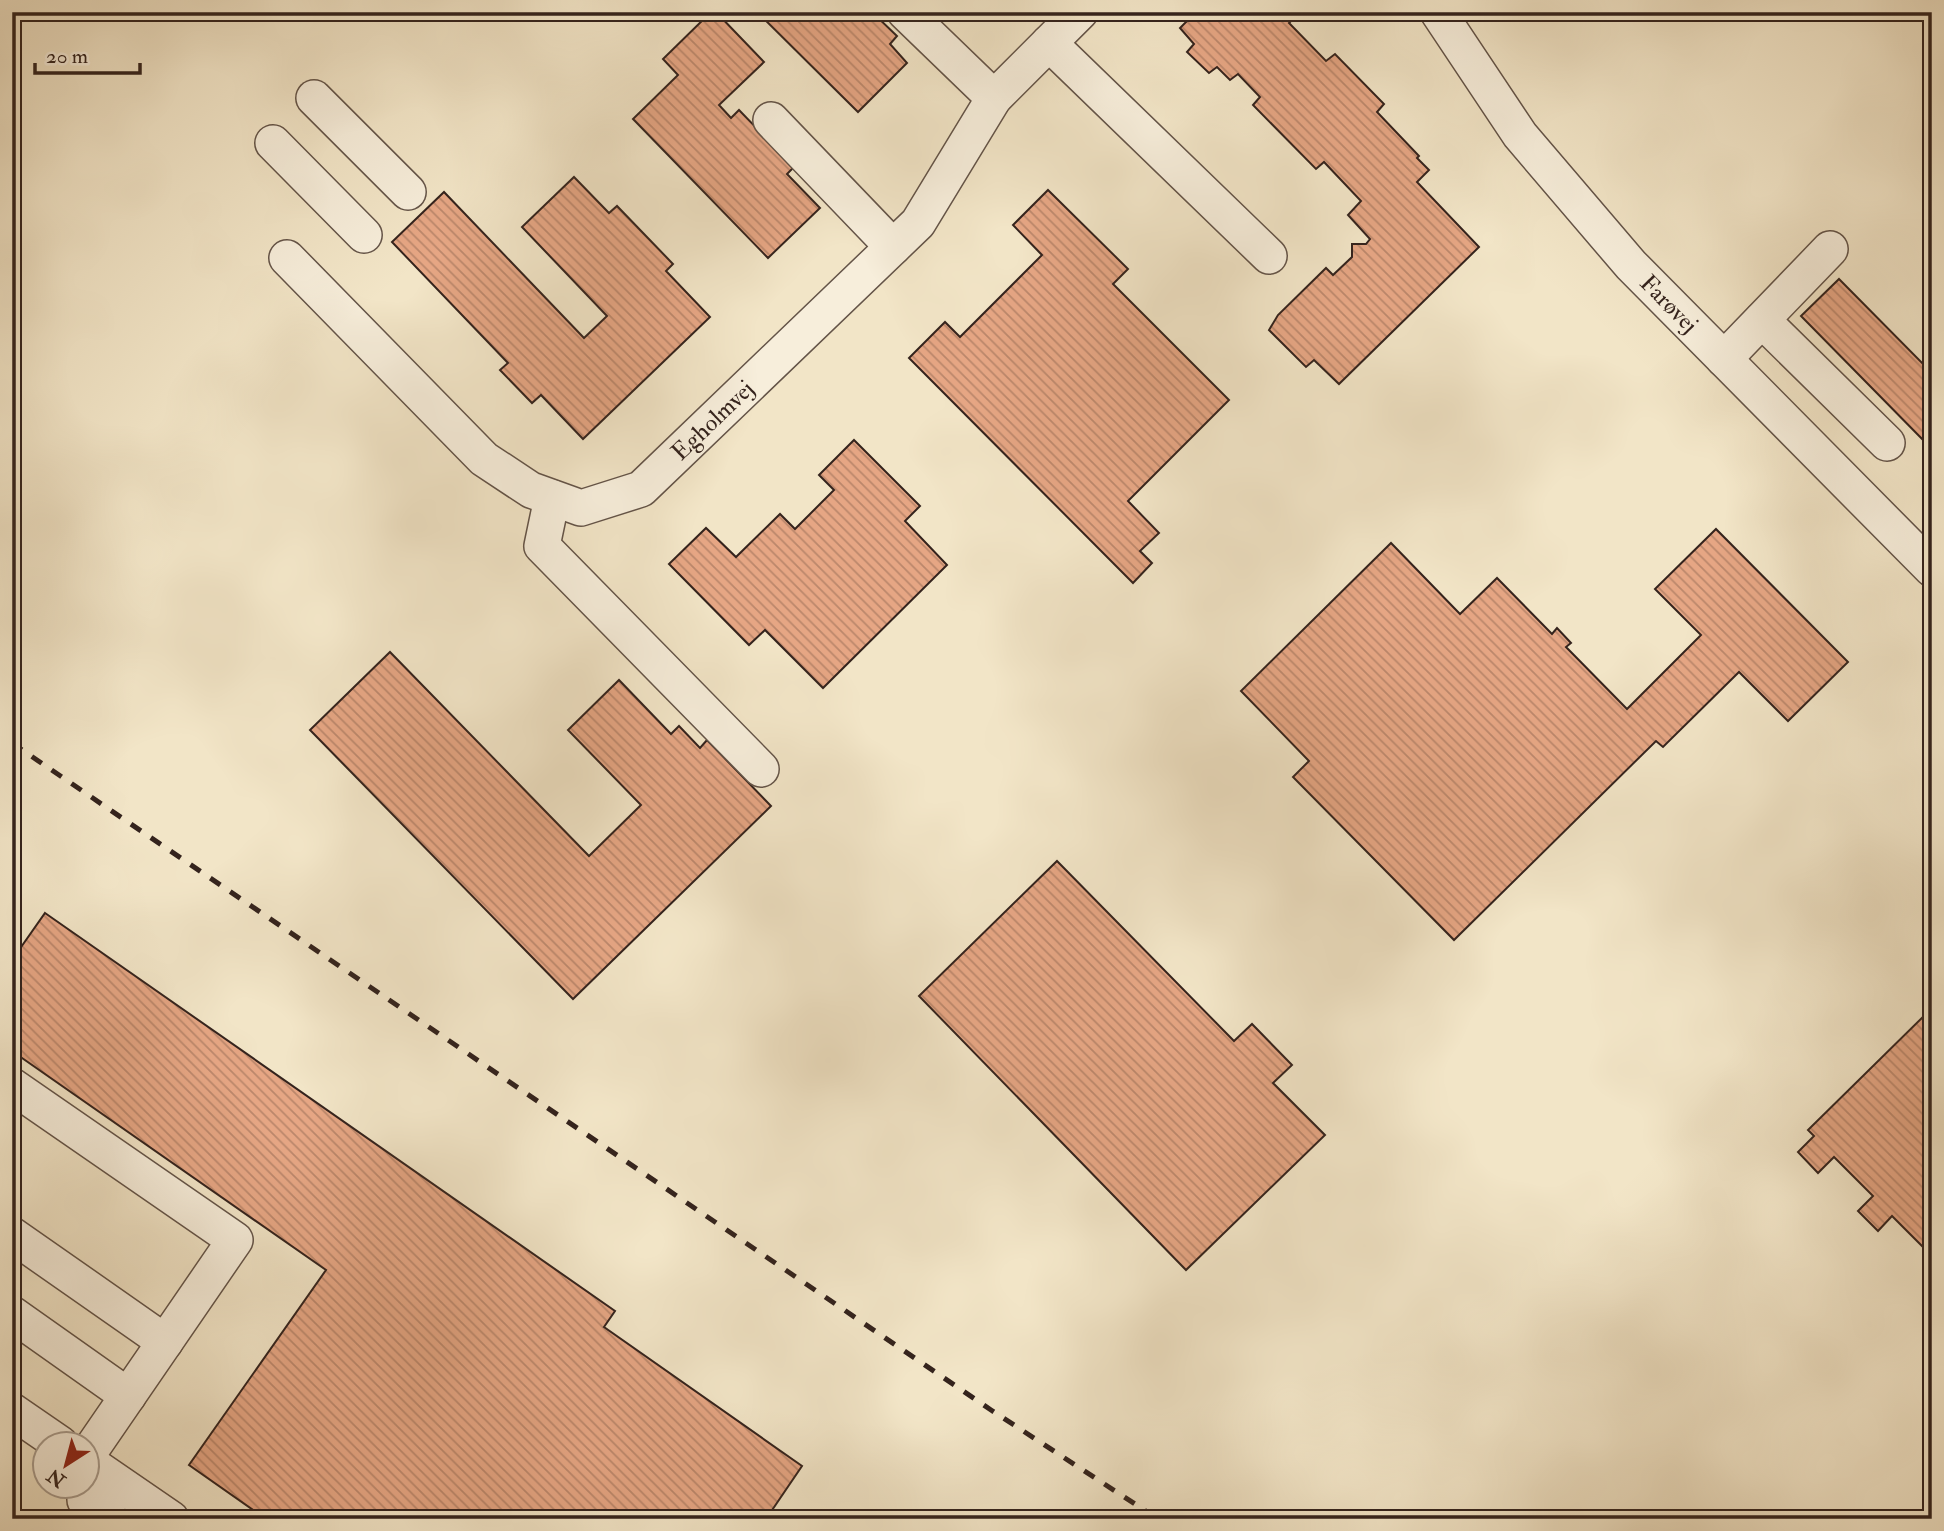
<svg xmlns="http://www.w3.org/2000/svg" width="1944" height="1531" font-family="'IM FELL Double Pica',serif">
	<style>
		.building { fill: url(#building-back-hatch); stroke: #34231d; stroke-width: 2 }
		.lines { fill: none; stroke-linecap: round; stroke-linejoin: round }
		.minor-casing { stroke: #645448; stroke-width: 38 }
		.minor { stroke: #f7eedb; stroke-width: 35 }
		.rail { stroke: #34231d; stroke-width: 5; stroke-dasharray: 12 12; stroke-linecap: butt }
		.labels { text-anchor: middle; stroke-width: 5; stroke-linejoin: round; paint-order: stroke }
		.street-label { font-size: 24px; fill: #34231d; stroke: #f7eedb }
	</style>
	<defs>
		<pattern id="building-back-hatch" width="6" height="6" patternUnits="userSpaceOnUse" patternTransform="scale(1.75)"><rect width="6" height="6" fill="#e6a684"/><path d="M-1 5l2 2M0 0l6 6M5-1l2 2" fill="none" stroke="#bb876b"/></pattern>
	</defs>
	<rect width="100%" height="100%" fill="#f2e5c7"/>
	<filter id="stains"><feTurbulence type="fractalNoise" baseFrequency=".00286" numOctaves="4"/><feColorMatrix values="0 0 0 0 .2 0 0 0 0 .09 0 0 0 0 .02 0 0 0 .5 -.17"/></filter>
	<radialGradient id="worn" r=".72"><stop offset=".6" stop-color="#630" stop-opacity="0"/><stop offset="1" stop-color="#630" stop-opacity=".3"/></radialGradient>
	<!-- building -->
	<g class="building">
		<polygon points="711,12 716,12 764,62 719,105 731,118 739,110 794,167 787,174 820,208 768,258 633,119 678,75 663,59"/>
		<polygon points="757,12 872,12 897,36 890,44 907,63 858,112"/>
		<polygon points="1196,12 1300,12 1289,23 1326,61 1335,54 1384,104 1377,112 1419,156 1417,158 1429,170 1417,182 1479,247 1339,384 1314,360 1306,367 1269,330 1278,315 1326,268 1333,275 1352,257 1352,244 1366,244 1370,239 1348,215 1361,201 1324,162 1316,169 1253,105 1260,97 1238,74 1230,80 1217,67 1209,73 1187,52 1194,44 1180,28"/>
		<polygon points="574,177 609,213 617,206 673,264 666,271 710,317 583,439 541,395 532,403 500,370 508,363 392,242 444,192 584,338 607,316 522,227"/>
		<polygon points="1048,190 1128,269 1113,284 1229,400 1128,501 1159,533 1140,551 1152,563 1133,583 909,358 945,322 960,337 1042,255 1013,225"/>
		<polygon points="1839,279 1927,368 1932,364 1931,448 1801,316"/>
		<polygon points="854,440 920,506 905,521 947,565 823,688 765,630 749,645 669,564 706,528 736,557 780,514 795,529 834,490 819,475"/>
		<polygon points="1716,529 1848,662 1788,721 1739,672 1663,747 1656,741 1454,940 1293,777 1309,761 1241,691 1391,543 1460,614 1497,578 1552,634 1557,628 1571,643 1566,647 1627,709 1701,635 1655,589"/>
		<polygon points="390,652 589,856 641,805 568,730 619,680 671,734 679,726 700,748 707,740 771,806 573,999 310,730"/>
		<polygon points="1057,861 1234,1041 1252,1024 1292,1065 1273,1083 1325,1135 1186,1270 919,996"/>
		<polygon points="45,913 615,1311 604,1327 802,1466 766,1519 266,1519 189,1465 326,1270 12,1051 12,960"/>
		<polygon points="1932,1008 1932,1256 1892,1216 1878,1231 1858,1211 1873,1196 1834,1157 1818,1173 1798,1152 1814,1136 1808,1130"/>
	</g>
	<g class="lines">
		<!-- minor casing -->
		<g class="minor-casing">
			<g id="minor">
				<polyline points="905,12 994,98"/>
				<path id="s1" d="M1438 12 1520 135 1631 265 1932 569"/>
				<polyline points="1049,43 1269,256"/>
				<polyline points="314,98 408,192"/>
				<polyline points="771,120 893,247"/>
				<polyline points="273,143 364,235"/>
				<path id="s2" d="M287 258 484 459 531 490 581 508 641 489 918 223 994 98 1080 12"/>
				<polyline points="1762,320 1887,443"/>
				<polyline points="1724,359 1830,249"/>
				<polyline points="552,498 542,546 761,769"/>
				<polyline points="12,1086 235,1240 88,1454"/>
				<polyline points="12,1235 165,1342"/>
				<polyline points="12,1314 128,1396"/>
				<polyline points="12,1411 60,1444"/>
				<polyline points="88,1462 171,1519"/>
				<polyline points="85,1486 85,1500 111,1519"/>
			</g>
		</g>
		<!-- minor -->
		<use href="#minor" class="minor"/>
		<!-- rail -->
		<polyline class="rail" points="12,743 991,1410 1158,1519"/>
	</g>
	<g class="labels">
		<!-- street labels -->
		<g class="street-label">
			<text dy="8" stroke="none"><textPath href="#s1" startOffset="373">Farøvej</textPath></text>
			<text dy="8" stroke="none"><textPath href="#s2" startOffset="553">Egholmvej</textPath></text>
		</g>
	</g>
	<!-- margin -->
	<rect width="1944" height="1531" fill="none" stroke="#f2e5c7" stroke-width="42"/>
	<rect x="14" y="14" width="1916" height="1503" fill="none" stroke="#34231d" stroke-width="3.5"/>
	<rect x="21" y="21" width="1902" height="1489" fill="none" stroke="#34231d" stroke-width="2"/>
	<!-- north arrow -->
	<g transform="translate(66 1465) rotate(216)"><circle r="33" fill="#f7eedb" stroke="#a99d8f" stroke-width="2"/>
	<path d="M0-5L12 26L0 18L-12 26Z" fill="#8f2418"/>
	<text y="-10" font-size="19" font-weight="bold" text-anchor="middle" fill="#34231d">N</text>
	</g>
	<!-- scale -->
	<path d="M35 63v10h105v-10" fill="none" stroke="#34231d" stroke-width="3.5"/>
	<text x="46" y="63" font-size="21" fill="#34231d" stroke="#f7eedb" stroke-width="5" paint-order="stroke">20 m</text>
	<rect width="100%" height="100%" filter="url(#stains)"/>
	<rect width="100%" height="100%" fill="url(#worn)"/>
</svg>
